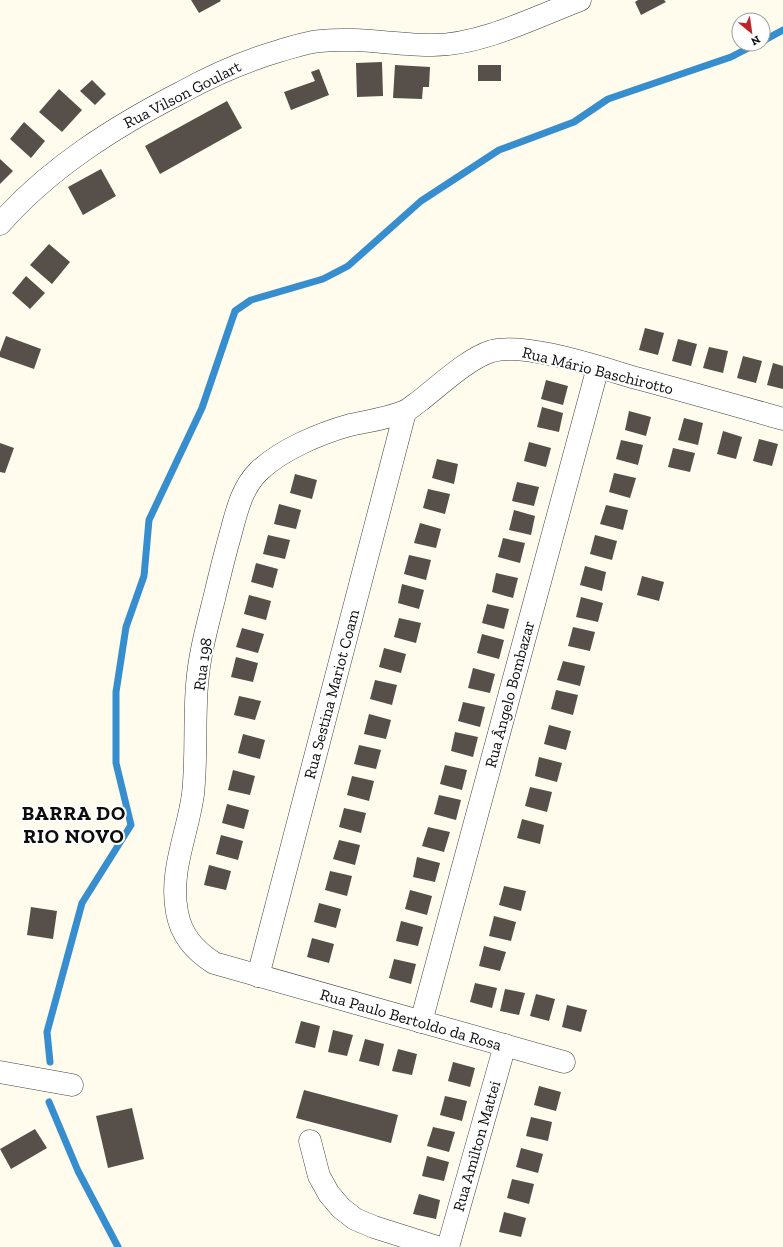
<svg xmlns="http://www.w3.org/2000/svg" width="783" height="1247" font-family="'Zilla Slab',serif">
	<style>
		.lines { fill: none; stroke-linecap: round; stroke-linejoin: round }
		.stream { stroke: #378ecf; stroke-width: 7 }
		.building { fill: #564f4a }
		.minor-casing { stroke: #404040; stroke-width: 23 }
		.minor { stroke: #fff; stroke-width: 22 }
		.labels { text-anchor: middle; stroke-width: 4; stroke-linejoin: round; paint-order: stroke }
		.street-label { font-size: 16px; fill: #0d0d0d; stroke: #fff }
		.district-label { font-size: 20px; font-weight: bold; letter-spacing: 1px; fill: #0d0d0d; stroke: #fff }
	</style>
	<rect width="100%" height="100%" fill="#fffcee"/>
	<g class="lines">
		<!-- stream -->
		<g class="stream">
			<polyline points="763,41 783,30"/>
			<polyline points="50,1062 47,1032 82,903 131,825 116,763 116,692 126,627 144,576 149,520 202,408 235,311 251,300 323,279 348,266 421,201 499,150 574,122 608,99 731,57 756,44"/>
			<polyline points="49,1102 78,1171 118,1247"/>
		</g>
	</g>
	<!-- building -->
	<g class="building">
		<polygon points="191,0 220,0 221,1 199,13"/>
		<polygon points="638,0 664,0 666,2 641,15 635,2"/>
		<polygon points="382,62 383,96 357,97 356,63"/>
		<polygon points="395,65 430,67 429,87 423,87 422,99 393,98"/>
		<rect x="478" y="65" width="23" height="16"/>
		<polygon points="319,69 329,95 291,110 284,92 315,81 311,72"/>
		<polygon points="92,80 106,94 95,105 80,91"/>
		<polygon points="59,89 82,110 62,132 39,112"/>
		<polygon points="227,101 242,128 160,174 145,146"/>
		<polygon points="24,122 45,141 31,158 10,139"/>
		<polygon points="0,159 13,171 0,184"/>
		<polygon points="101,169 116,196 83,215 68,187"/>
		<polygon points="49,244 70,262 52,284 30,265"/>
		<polygon points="26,276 45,293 30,309 12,293"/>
		<polygon points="645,328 664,333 658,355 639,350"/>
		<polygon points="6,336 41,349 34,369 0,357 0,352"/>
		<polygon points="678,339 697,344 691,366 672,361"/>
		<polygon points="709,347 728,351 723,373 703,368"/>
		<polygon points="743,356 762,361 756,383 737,378"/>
		<polygon points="773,363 783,366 783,389 767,385"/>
		<polygon points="546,380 568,386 563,405 541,399"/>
		<polygon points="542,407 563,413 559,432 537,427"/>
		<polygon points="629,411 651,417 646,436 625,430"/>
		<polygon points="684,418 703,423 698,445 678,440"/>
		<polygon points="723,431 742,437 736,459 717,454"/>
		<polygon points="759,439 778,444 772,466 753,461"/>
		<polygon points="621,440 643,445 638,465 616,459"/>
		<polygon points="529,442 551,448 546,467 524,461"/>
		<polygon points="0,443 14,448 5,473 0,472"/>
		<polygon points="673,448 695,453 690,472 668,467"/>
		<polygon points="437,459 458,464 454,484 432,478"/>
		<polygon points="614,473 636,478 630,498 609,492"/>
		<polygon points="295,474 317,480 312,499 290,493"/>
		<polygon points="517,482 539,487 534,506 512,501"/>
		<polygon points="428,489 450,494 445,514 423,508"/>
		<polygon points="279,504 301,510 296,529 274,524"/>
		<polygon points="606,505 628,510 623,530 600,524"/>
		<polygon points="514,510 535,516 531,535 509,530"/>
		<polygon points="420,523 441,529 436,548 414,543"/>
		<polygon points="268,535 290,540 285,559 263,554"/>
		<polygon points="595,535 617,541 612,560 590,554"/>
		<polygon points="503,538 525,543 520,563 498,557"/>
		<polygon points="409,555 431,560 426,580 404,574"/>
		<polygon points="256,563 278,569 273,588 251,582"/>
		<polygon points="585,566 606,572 602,591 580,585"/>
		<polygon points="496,573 518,578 513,598 492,592"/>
		<polygon points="642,576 664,582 659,601 637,595"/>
		<polygon points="402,584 424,590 419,609 398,603"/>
		<polygon points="249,595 271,601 266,620 244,614"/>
		<polygon points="581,597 603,603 598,622 576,617"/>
		<polygon points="487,604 509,609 504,629 482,623"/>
		<polygon points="399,618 421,623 416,643 394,637"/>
		<polygon points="573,627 595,632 590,651 568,646"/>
		<polygon points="242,628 264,634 258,653 236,647"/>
		<polygon points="482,634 504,640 499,659 477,653"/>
		<polygon points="384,648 406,654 401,673 379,667"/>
		<polygon points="236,657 258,663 253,682 231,677"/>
		<polygon points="563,661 585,666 580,686 557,680"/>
		<polygon points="473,668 495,674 490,693 468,688"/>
		<polygon points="375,680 397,685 392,705 370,699"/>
		<polygon points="556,690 578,695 573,715 551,709"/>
		<polygon points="239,696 261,701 255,720 234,715"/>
		<polygon points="463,702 485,707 480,727 458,721"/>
		<polygon points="369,714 391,720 386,739 364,734"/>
		<polygon points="549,725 571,731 566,750 544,744"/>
		<polygon points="455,732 478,737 473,757 451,751"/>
		<polygon points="243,734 265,740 260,759 238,753"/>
		<polygon points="359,745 381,750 376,769 354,764"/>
		<polygon points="539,757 562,763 557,782 535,776"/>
		<polygon points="445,765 467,770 462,790 440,784"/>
		<polygon points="233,770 255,776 250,795 228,790"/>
		<polygon points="352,776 374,781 369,801 347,795"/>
		<polygon points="530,787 552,792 547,812 525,806"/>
		<polygon points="439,795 461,800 456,820 434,814"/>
		<polygon points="227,804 249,810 244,829 222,823"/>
		<polygon points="344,808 366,813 361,833 339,827"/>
		<polygon points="522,819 544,825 540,844 517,838"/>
		<polygon points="428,827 450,832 444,852 422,846"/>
		<polygon points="221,835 243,841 238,860 216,854"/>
		<polygon points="339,840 360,845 355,865 333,859"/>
		<polygon points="417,857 440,863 435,882 413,877"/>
		<polygon points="209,865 231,871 226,890 204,885"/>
		<polygon points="330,871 352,876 347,896 325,890"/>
		<polygon points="504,886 526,891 521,911 499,905"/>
		<polygon points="410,890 432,896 427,915 405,909"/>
		<polygon points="319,903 341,909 336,928 314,922"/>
		<polygon points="31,907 57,911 53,939 27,935"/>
		<polygon points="494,916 516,922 511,941 489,936"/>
		<polygon points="401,921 423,927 418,946 396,941"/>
		<polygon points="312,938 334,944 329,963 307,957"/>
		<polygon points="484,946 506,952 500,971 479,966"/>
		<polygon points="394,959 416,964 411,984 389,978"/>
		<polygon points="475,983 497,988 492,1008 470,1002"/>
		<polygon points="505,989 525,993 519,1015 500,1011"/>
		<polygon points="536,994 555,999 549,1021 530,1016"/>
		<polygon points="567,1005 587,1010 581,1032 562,1027"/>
		<polygon points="301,1021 320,1026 315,1048 295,1043"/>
		<polygon points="333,1030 353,1035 347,1056 328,1052"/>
		<polygon points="365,1039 384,1044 379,1066 359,1061"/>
		<polygon points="398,1049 417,1054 412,1075 392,1071"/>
		<polygon points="453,1062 475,1068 470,1087 448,1081"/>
		<polygon points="539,1086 561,1092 556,1111 534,1105"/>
		<polygon points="304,1090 398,1115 391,1143 296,1118"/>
		<polygon points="445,1096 467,1101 462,1121 440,1115"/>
		<polygon points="132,1108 144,1159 108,1168 96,1116"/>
		<polygon points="531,1117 552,1122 548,1141 526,1136"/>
		<polygon points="433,1127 455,1132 449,1152 427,1146"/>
		<polygon points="35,1129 47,1148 11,1169 0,1149"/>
		<polygon points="521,1148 543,1154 538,1173 516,1167"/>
		<polygon points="427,1156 449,1162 444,1181 422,1176"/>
		<polygon points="512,1179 534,1184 529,1204 507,1198"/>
		<polygon points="419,1194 440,1200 436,1219 413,1214"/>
		<polygon points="504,1212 526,1218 521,1237 499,1232"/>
	</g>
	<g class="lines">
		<!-- minor casing -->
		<g class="minor-casing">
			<g id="minor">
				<path d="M0 224C50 167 116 126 182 92 213 75 245 61 279 51 293 47 307 42 320 41 358 37 395 45 433 45 481 45 536 17 580 0"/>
				<polyline points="258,976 405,412"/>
				<polyline points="421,1022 598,367"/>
				<path d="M564 1062 214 963C194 950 181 935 177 912 169 871 188 833 193 794 197 758 194 721 197 685 199 656 207 627 214 599 219 578 224 557 230 536 236 514 241 489 258 472 280 450 321 433 350 425 367 421 386 419 403 412 409 410 415 404 421 400 441 384 469 358 492 351 526 342 601 368 636 378 685 391 734 405 783 419"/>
				<polyline points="0,1072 72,1085"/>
				<polyline points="310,1141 319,1176 329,1194 341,1208 355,1219 374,1227 437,1247"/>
				<polyline points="448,1247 505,1045"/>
			</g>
		</g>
		<!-- minor -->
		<use href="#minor" class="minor"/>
	</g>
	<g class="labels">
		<!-- street labels -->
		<g class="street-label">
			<text transform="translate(182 94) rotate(-27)" y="6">Rua Vilson Goulart</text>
			<text transform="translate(598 370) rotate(14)" y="6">Rua Mário Baschirotto</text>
			<text transform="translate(202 664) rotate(-82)" y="6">Rua 198</text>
			<text transform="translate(331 694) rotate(-75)" y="6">Rua Sestina Mariot Coam</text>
			<text transform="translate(509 694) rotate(-75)" y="6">Rua Ângelo Bombazar</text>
			<text transform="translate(411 1019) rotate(16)" y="6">Rua Paulo Bertoldo da Rosa</text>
			<text transform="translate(476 1146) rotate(-74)" y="6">Rua Amilton Mattei</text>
		</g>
		<!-- district labels -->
		<g class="district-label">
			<text x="74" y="820">BARRA DO<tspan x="74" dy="23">RIO NOVO</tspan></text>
		</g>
	</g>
	<!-- north arrow -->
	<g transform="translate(751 32) rotate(151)"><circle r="19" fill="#ffffff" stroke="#9e9e9e"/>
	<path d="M0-3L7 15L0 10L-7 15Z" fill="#c02325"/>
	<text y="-6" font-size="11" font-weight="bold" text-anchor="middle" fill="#0d0d0d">N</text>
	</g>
</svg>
